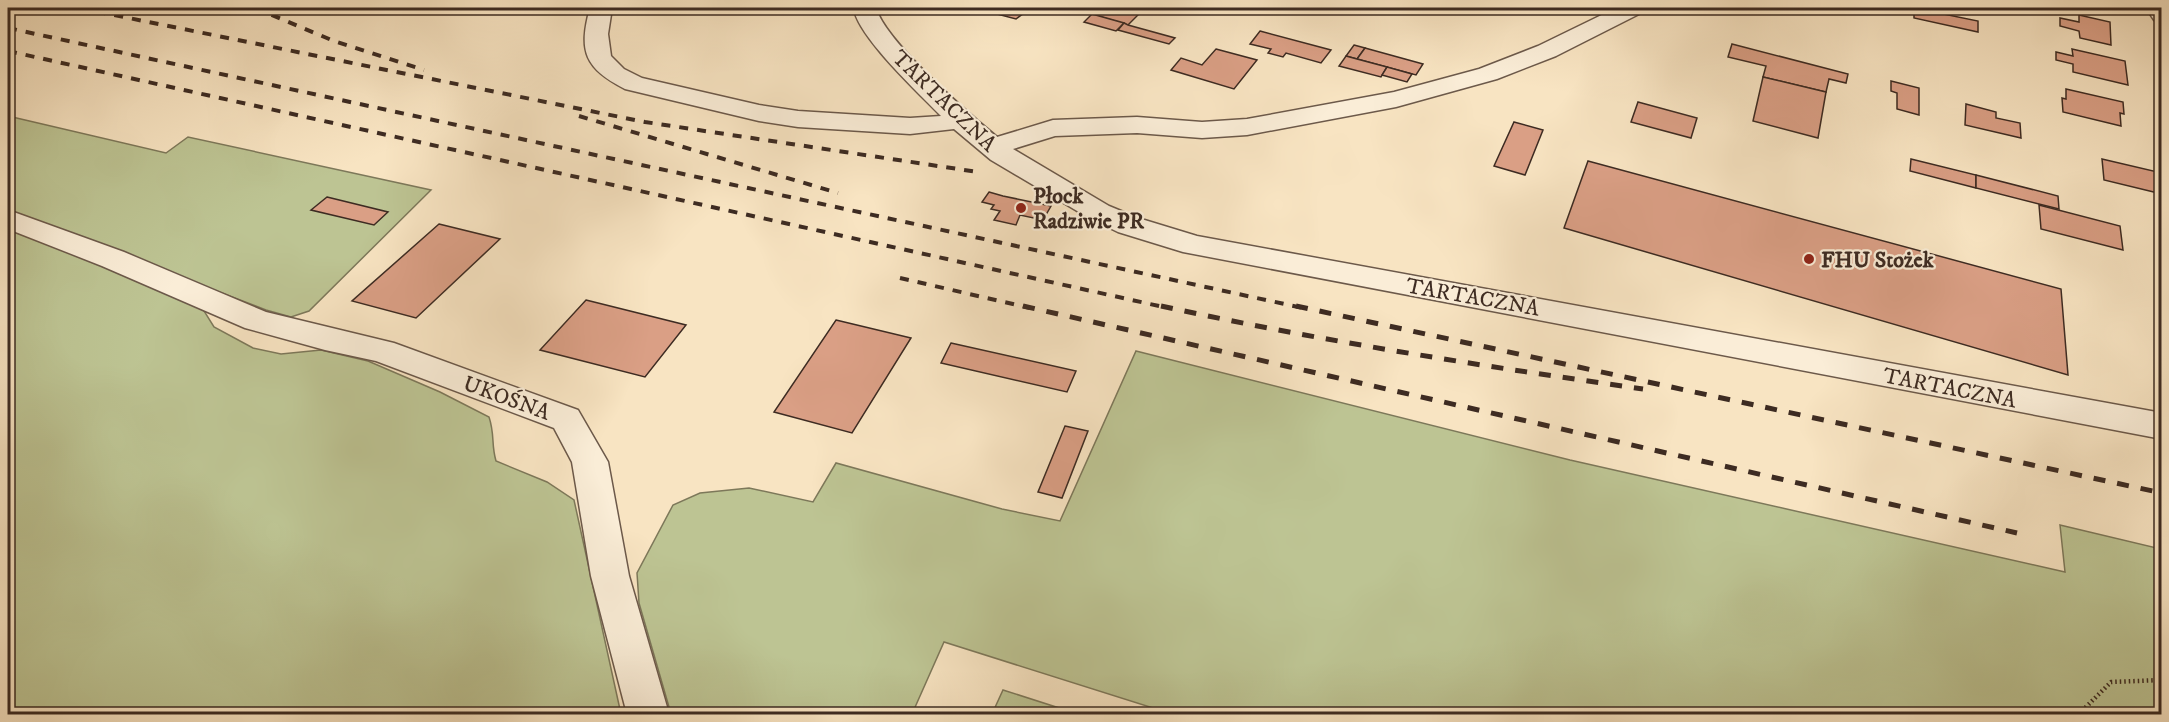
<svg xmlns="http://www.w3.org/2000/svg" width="2169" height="722" font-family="'IM FELL DW Pica',serif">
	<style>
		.green { fill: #bdc493; stroke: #7d785a; stroke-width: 1.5 }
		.building { fill: #da9f85; stroke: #3d2b22; stroke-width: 1.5 }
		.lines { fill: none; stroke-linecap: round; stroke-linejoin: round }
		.street-casing { stroke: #6c594a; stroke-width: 3 }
		.path { stroke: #3d2b22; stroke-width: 4.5; stroke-dasharray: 1.5 3; stroke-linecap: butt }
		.street { fill: #faedd7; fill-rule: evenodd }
		.rail-far1 { stroke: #3d2b22; stroke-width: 4; stroke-dasharray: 9 9; stroke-linecap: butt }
		.rail { stroke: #3d2b22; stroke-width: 5; stroke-dasharray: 12 12; stroke-linecap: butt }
		.poi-dot { fill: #8f2418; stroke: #faedd7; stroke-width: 2 }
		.labels { text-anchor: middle; stroke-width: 4.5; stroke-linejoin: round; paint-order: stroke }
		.street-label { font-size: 22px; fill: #3d2b22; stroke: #faedd7 }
		.poi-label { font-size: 22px; font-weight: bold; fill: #3d2b22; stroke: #faedd7; text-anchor: start }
	</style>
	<rect width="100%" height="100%" fill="#f8e4c2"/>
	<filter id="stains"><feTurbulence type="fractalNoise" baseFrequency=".00333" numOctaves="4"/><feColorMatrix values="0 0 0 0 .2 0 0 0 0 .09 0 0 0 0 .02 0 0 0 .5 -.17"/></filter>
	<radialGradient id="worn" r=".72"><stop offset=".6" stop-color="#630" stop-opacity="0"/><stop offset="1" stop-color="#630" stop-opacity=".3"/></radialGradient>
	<!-- green -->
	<g class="green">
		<polygon points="8,116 166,153 188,137 431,190 309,311 291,317 266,310 8,211"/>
		<path d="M8 229 117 269 201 306 214 327 253 348 281 354 321 350 368 361 440 392 489 417C495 435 491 444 496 461L547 482 574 500 621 714H8Z"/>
		<polygon points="1136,351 1570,460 2065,572 2060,525 2161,549 2161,714 1172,714 944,642 912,714 671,714 639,603 637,573 673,505 700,493 749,488 813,502 836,463 1002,509 1060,521"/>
		<polygon points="1003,690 1078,714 992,714"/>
	</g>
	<!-- building -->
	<g class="building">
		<polygon points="994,8 1031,8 1016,19 989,12"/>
		<polygon points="1094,8 1131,8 1142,11 1128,25 1088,13"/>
		<polygon points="1914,8 1978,21 1978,32 1914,18"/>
		<polygon points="1092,14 1124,23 1116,31 1084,22"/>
		<polygon points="2079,15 2110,22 2111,45 2080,38 2079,31 2060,26 2060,18 2079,22"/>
		<polygon points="1124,23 1128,25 1175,38 1169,44 1118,30"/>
		<polygon points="1260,31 1331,50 1321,63 1286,53 1283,57 1268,53 1271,49 1250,44"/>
		<polygon points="1732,44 1848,74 1846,83 1829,79 1826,92 1763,77 1766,66 1728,57"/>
		<polygon points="1354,45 1365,48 1357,59 1346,56"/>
		<polygon points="1365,48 1423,64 1416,75 1357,59"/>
		<polygon points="1216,49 1257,60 1234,89 1171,70 1181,58 1202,65"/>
		<polygon points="2072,49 2125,61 2128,85 2073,72 2073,64 2056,60 2056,52 2073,56"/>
		<polygon points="1346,56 1357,59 1387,67 1381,77 1339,66"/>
		<polygon points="1387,67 1412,74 1407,82 1382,75"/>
		<polygon points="1763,77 1826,92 1818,138 1753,121"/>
		<polygon points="1891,81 1919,88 1919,115 1897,109 1897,93 1891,91"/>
		<polygon points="2066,89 2123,102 2124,114 2120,113 2121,126 2063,112 2062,98 2066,99"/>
		<polygon points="1638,102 1697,118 1691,138 1631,122"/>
		<polygon points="1966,104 1996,112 1996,118 2020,123 2021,138 1965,125"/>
		<polygon points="1514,122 1543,130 1525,175 1494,166"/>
		<polygon points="1911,159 1976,175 1976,188 1910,171"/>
		<polygon points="2102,159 2162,173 2162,194 2104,180"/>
		<polygon points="1588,161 2061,289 2068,375 1564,228"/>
		<polygon points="1976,175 2058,196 2059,209 1976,188"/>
		<polygon points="989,192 1003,196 1051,206 1043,220 1020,215 1016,225 994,220 1000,211 991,209 994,205 982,202"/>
		<polygon points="327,197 388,212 374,225 311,210"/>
		<polygon points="2039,205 2120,226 2123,250 2041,229"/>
		<polygon points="439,224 500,239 416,318 352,301"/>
		<polygon points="586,300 686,325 645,377 540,350"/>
		<polygon points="836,320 911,338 852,433 774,412"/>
		<polygon points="951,343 1076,371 1067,392 941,363"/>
		<polygon points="1065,426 1088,431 1062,498 1038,492"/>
	</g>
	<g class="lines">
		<!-- street casing -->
		<g class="street-casing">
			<g id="street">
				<path d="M590 8H612L608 34 611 56 624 69 642 78 759 105 798 111 910 118 941 116C920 94 856 35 854 8H876C885 41 968 113 997 137L1053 120 1137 117 1202 122 1247 119 1394 92 1479 69 1538 46 1616 8H1644L1641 13 1556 56 1497 79 1396 107 1247 135 1202 138 1137 133 1055 136 1013 149 1109 206 1138 218 1197 236 2162 413V439L1183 252 1118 232 1089 218 991 160 954 129 910 134 798 127 759 121 625 89C585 68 578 52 590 8Z"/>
				<polygon points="2146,8 2162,8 2162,22 2154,20"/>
				<polygon points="8,210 124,252 266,312 394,343 578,410 608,462 629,576 669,714 627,714 591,576 572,462 554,428 376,361 325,350 245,328 102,266 8,229"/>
			</g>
		</g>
		<!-- path -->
		<polyline class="path" points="2079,714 2111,682 2162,680"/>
		<!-- street -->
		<use href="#street" class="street"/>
		<!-- rail-far1 -->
		<g class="rail-far1">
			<polyline points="79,8 645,122 978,172"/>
			<polyline points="255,8 334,41 424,70"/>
			<polyline points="8,28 1303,308"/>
			<polyline points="8,51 1168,308"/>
			<polyline points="579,116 838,193"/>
			<polyline points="900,278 1030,308"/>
		</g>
		<!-- rail -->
		<g class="rail">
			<polyline points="1023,306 2017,533"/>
			<path d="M1161 306C1321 341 1482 366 1643 389"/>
			<polyline points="1296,306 2162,493"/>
		</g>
	</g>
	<!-- markers -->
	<g class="poi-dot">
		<circle cx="1021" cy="208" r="6"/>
		<circle cx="1809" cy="259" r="6"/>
	</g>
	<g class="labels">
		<!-- street labels -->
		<g class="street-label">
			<text transform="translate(945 100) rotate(44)" y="8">TARTACZNA</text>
			<text transform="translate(1473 296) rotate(10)" y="8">TARTACZNA</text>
			<text transform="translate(1950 387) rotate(11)" y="8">TARTACZNA</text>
			<text transform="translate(507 397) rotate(20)" y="8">UKOŚNA</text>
		</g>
		<!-- poi labels -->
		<g class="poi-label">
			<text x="1033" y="203">Płock<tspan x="1033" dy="25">Radziwie PR</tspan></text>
			<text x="1821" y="267">FHU Stożek</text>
		</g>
	</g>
	<!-- margin -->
	<rect width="2169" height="722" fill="none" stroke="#f8e4c2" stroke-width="30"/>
	<rect x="9" y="9" width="2151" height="704" fill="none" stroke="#3d2b22" stroke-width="3"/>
	<rect x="15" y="15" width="2139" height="692" fill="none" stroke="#3d2b22" stroke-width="1.5"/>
	<rect width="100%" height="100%" filter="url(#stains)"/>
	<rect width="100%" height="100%" fill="url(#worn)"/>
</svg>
